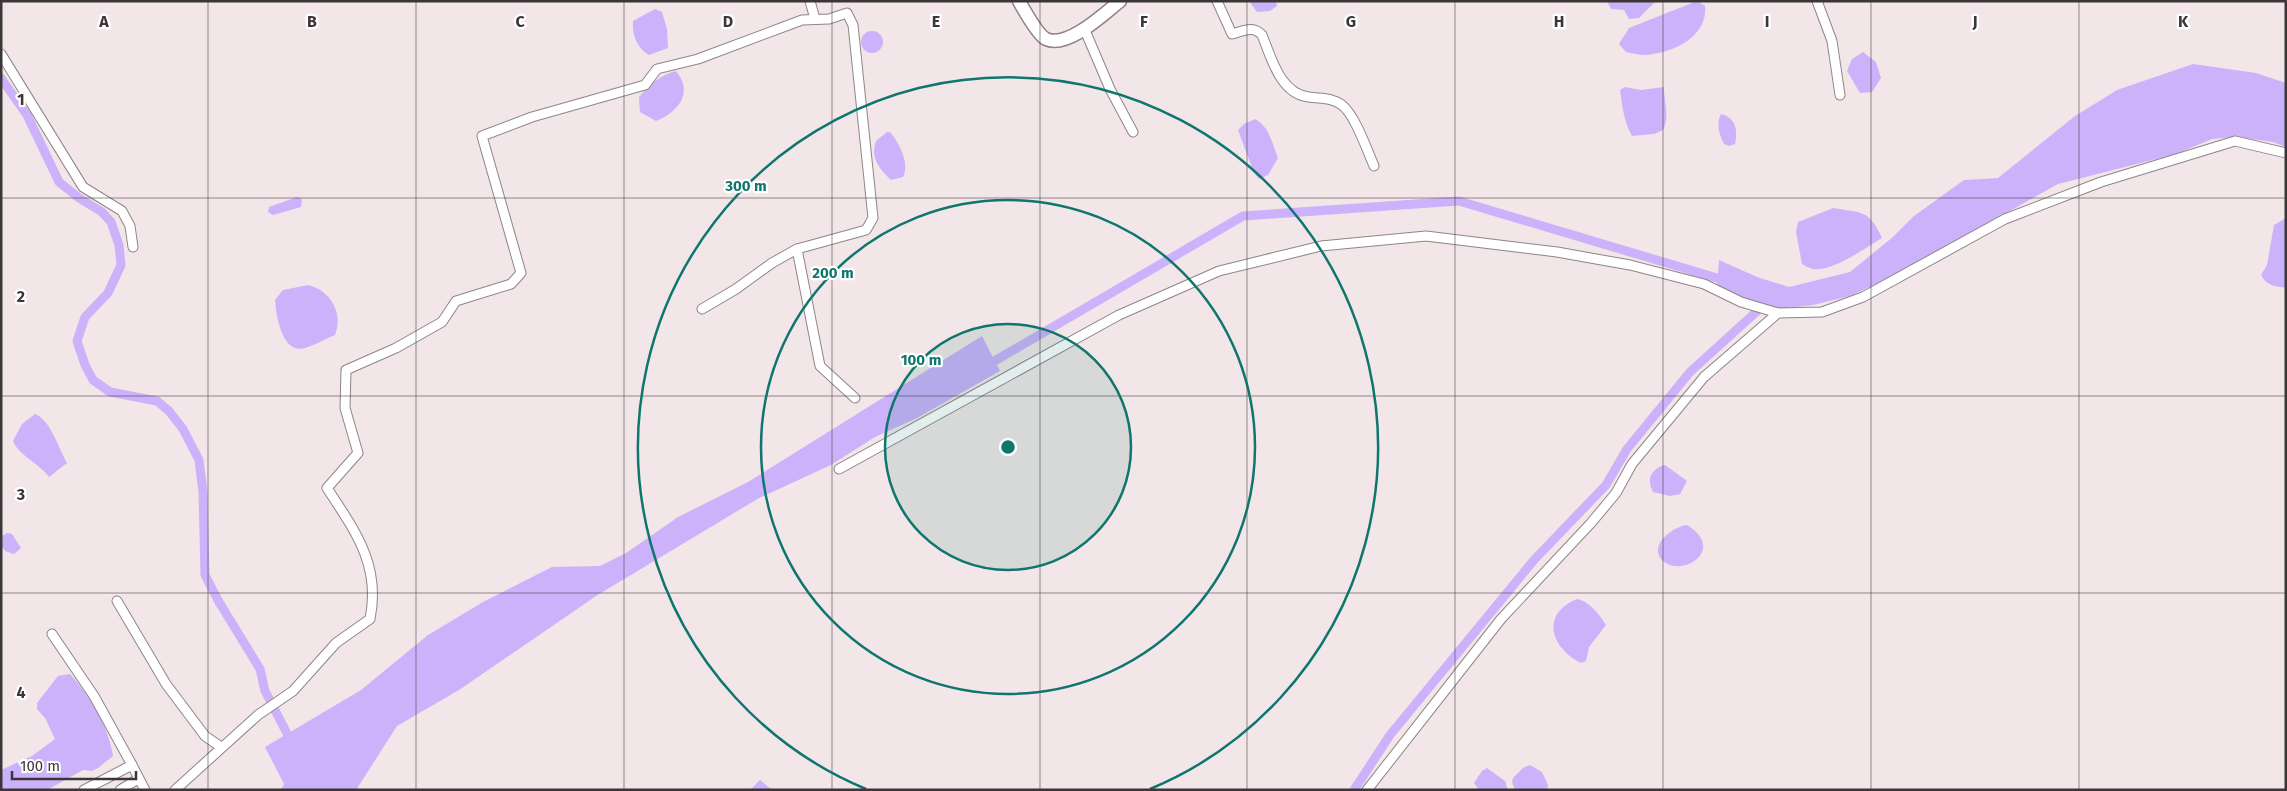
<svg xmlns="http://www.w3.org/2000/svg" width="2287" height="791" font-family="'Fira Sans',sans-serif">
	<style>
		.water { fill: #ccb2fb }
		.lines { fill: none; stroke-linecap: round; stroke-linejoin: round }
		.canal { stroke: #ccb2fb; stroke-width: 9 }
		.street-casing { stroke: #8f8486; stroke-width: 11 }
		.secondary-casing { stroke: #8f8486; stroke-width: 15 }
		.street { stroke: #fff; stroke-width: 9 }
		.secondary { stroke: #fff; stroke-width: 12 }
		.grid { fill: none; stroke: #3b3637; stroke-width: 1; stroke-opacity: 0.55 }
		.ring { fill: none; stroke: #0f766e; stroke-width: 2.5 }
		.grid-label { font-size: 16px; text-anchor: middle; font-weight: bold; fill: #3b3637; stroke: #fff; stroke-width: 4.5; stroke-linejoin: round; paint-order: stroke }
		.centre { fill: #0f766e; stroke: #fff; stroke-width: 2.5 }
		.ring-label { font-size: 15px; text-anchor: middle; font-weight: bold; fill: #0f766e; stroke: #fff; stroke-width: 4.5; stroke-linejoin: round; paint-order: stroke }
	</style>
	<rect width="100%" height="100%" fill="#f3e6e8"/>
	<!-- water -->
	<g class="water">
		<polygon points="1249,1 1276,1 1277,6 1270,11 1257,12"/>
		<polygon points="1607,1 1656,1 1639,18 1629,19 1624,10 1611,9"/>
		<path d="M1697 1 1705 6C1708 37 1673 53 1645 55 1639 55 1632 53 1626 52L1619 44 1629 28Z"/>
		<path d="M655 9 662 12 667 29 668 48 649 55C636 48 632 34 633 21Z"/>
		<circle cx="872" cy="42" r="11"/>
		<polygon points="1863,52 1876,62 1881,78 1872,92 1860,93 1847,71 1852,59"/>
		<polygon points="2193,64 2256,73 2286,83 2286,147 2273,142 2236,137 2212,139 2176,154 2058,184 1895,275 1850,296 1813,305 1778,309 1747,303 1717,286 1719,260 1757,277 1789,287 1850,272 1893,237 1914,216 1964,180 1998,178 2075,116 2117,90"/>
		<path d="M676 71C694 93 678 112 656 121L640 112 639 97C649 85 660 75 676 71Z"/>
		<path d="M1625 87 1641 90 1664 87C1664 102 1670 118 1663 130L1654 134 1632 136C1624 123 1622 104 1620 90Z"/>
		<path d="M1721 114C1736 118 1738 130 1735 144L1729 146 1724 144C1719 134 1716 124 1721 114Z"/>
		<path d="M1255 119C1270 127 1272 144 1278 158L1268 175 1259 179 1254 173 1238 130 1244 124Z"/>
		<path d="M887 132H890C899 143 910 163 903 177L891 180C879 169 870 157 876 141Z"/>
		<polygon points="297,197 302,199 301,207 273,215 268,212 269,207"/>
		<path d="M1833 208C1861 213 1869 209 1882 238 1865 248 1833 272 1813 269 1809 268 1805 266 1802 264L1796 232 1798 222Z"/>
		<path d="M2286 218V288C2275 286 2267 286 2261 275L2267 265 2274 225Z"/>
		<path d="M308 285C330 290 344 313 335 335 325 339 315 345 305 348 282 355 276 315 275 300L283 290Z"/>
		<polygon points="982,336 1000,371 917,418 875,437 831,465 759,498 596,596 459,690 397,726 356,790 281,790 284,784 265,747 361,690 428,635 483,602 552,567 600,566 626,553 678,517 748,482"/>
		<path d="M35 414C50 419 59 449 67 463L49 477C39 463 18 455 13 441L22 424Z"/>
		<path d="M1665 465 1687 481 1680 494 1670 496 1653 492C1646 479 1651 469 1665 465Z"/>
		<path d="M1687 525C1727 550 1682 578 1663 561 1647 546 1672 527 1687 525Z"/>
		<polygon points="7,533 12,534 21,548 14,554 5,551 1,545 1,537"/>
		<path d="M1577 599C1589 601 1600 615 1606 625L1589 647 1586 661 1581 663C1551 648 1540 614 1577 599Z"/>
		<path d="M70 674C89 695 109 727 113 756L98 768 92 771 83 770 47 790H1V770L32 756 55 739 45 718 37 709V703L58 676Z"/>
		<polygon points="1530,765 1542,772 1548,785 1547,790 1515,790 1512,782 1513,778 1523,768"/>
		<polygon points="1487,768 1505,781 1508,790 1479,790 1474,783 1482,771"/>
		<polygon points="760,780 771,789 771,790 750,790"/>
	</g>
	<g class="lines">
		<!-- canal -->
		<g class="canal">
			<polyline points="1,78 27,115 59,182 79,198 102,212 111,222 119,245 121,265 108,293 85,317 77,341 85,365 93,380 110,392 157,401 169,411 183,429 199,460 203,492 205,575 219,602 260,669 265,691 292,743"/>
			<polyline points="986,366 1243,216 1459,201 1727,281"/>
			<polyline points="1354,790 1390,735 1534,560 1606,485 1627,449 1690,372 1766,303"/>
		</g>
		<!-- street casing -->
		<g class="street-casing">
			<g id="street">
				<polyline points="810,1 815,19"/>
				<path d="M1217 1 1232 34C1244 31 1253 25 1262 35 1271 57 1280 94 1309 97 1320 99 1331 97 1342 105 1355 115 1367 150 1374 166"/>
				<polyline points="1817,1 1832,41 1840,95"/>
				<polyline points="1084,28 1110,89 1133,132"/>
				<polyline points="1,54 83,187 122,211 130,226 133,247"/>
				<polyline points="702,309 736,289 772,263 797,249"/>
				<polyline points="839,469 1119,315 1219,271 1321,246 1426,236 1557,252 1630,265 1704,284 1741,302 1778,313"/>
				<polyline points="117,601 166,684 205,736 221,747"/>
				<polyline points="52,634 94,696 132,765"/>
				<polyline points="84,790 132,765 145,790"/>
				<polyline points="120,790 138,779"/>
				<path d="M175 790 258 715 293 691 336 643 370 619C381 565 355 531 327 488L358 453 345 408 346 370 396 348 442 322 456 301 511 284 521 273 482 136 532 117 645 85 657 69 698 59 802 20 829 19 847 13 853 25 873 218 866 230 797 249 820 366 855 398"/>
				<polyline points="1367,790 1501,619 1591,523 1616,493 1632,464 1704,377 1778,313 1822,312 1863,297 2005,219 2101,182 2235,141 2286,153"/>
			</g>
		</g>
		<!-- secondary casing -->
		<g class="secondary-casing">
			<path id="secondary" d="M1019 1C1024 10 1038 35 1046 39 1067 49 1104 14 1120 1"/>
		</g>
		<!-- street -->
		<use href="#street" class="street"/>
		<!-- secondary -->
		<use href="#secondary" class="secondary"/>
	</g>
	<!-- grid -->
	<path class="grid" d="M208 1V790M416 1V790M624 1V790M832 1V790M1040 1V790M1247 1V790M1455 1V790M1663 1V790M1871 1V790M2079 1V790M1 198H2286M1 396H2286M1 593H2286"/>
	<!-- distance rings -->
	<circle cx="1008" cy="447" r="123" fill="#0f766e" fill-opacity=".12"/>
	<g class="ring">
		<circle cx="1008" cy="447" r="123"/>
		<circle cx="1008" cy="447" r="247"/>
		<path d="M866 789A370 370 0 1 1 1150 789"/>
	</g>
	<g class="grid-label">
		<text x="104" y="27">A</text>
		<text x="312" y="27">B</text>
		<text x="520" y="27">C</text>
		<text x="728" y="27">D</text>
		<text x="936" y="27">E</text>
		<text x="1144" y="27">F</text>
		<text x="1351" y="27">G</text>
		<text x="1559" y="27">H</text>
		<text x="1767" y="27">I</text>
		<text x="1975" y="27">J</text>
		<text x="2183" y="27">K</text>
		<text x="21" y="105">1</text>
		<text x="21" y="302">2</text>
		<text x="21" y="500">3</text>
		<text x="21" y="698">4</text>
	</g>
	<circle cx="1008" cy="447" r="8" class="centre"/>
	<g class="ring-label">
		<text x="746" y="191">300 m</text>
		<text x="833" y="278">200 m</text>
		<text x="921" y="365">100 m</text>
	</g>
	<!-- border -->
	<rect width="2287" height="791" fill="none" stroke="#3b3637" stroke-width="5"/>
	<!-- scale -->
	<path d="M12 771v8h124v-8" fill="none" stroke="#3b3637" stroke-width="2.5"/>
	<text x="20" y="771" font-size="15" fill="#3b3637" stroke="#ffffff" stroke-width="4" paint-order="stroke">100 m</text>
</svg>
